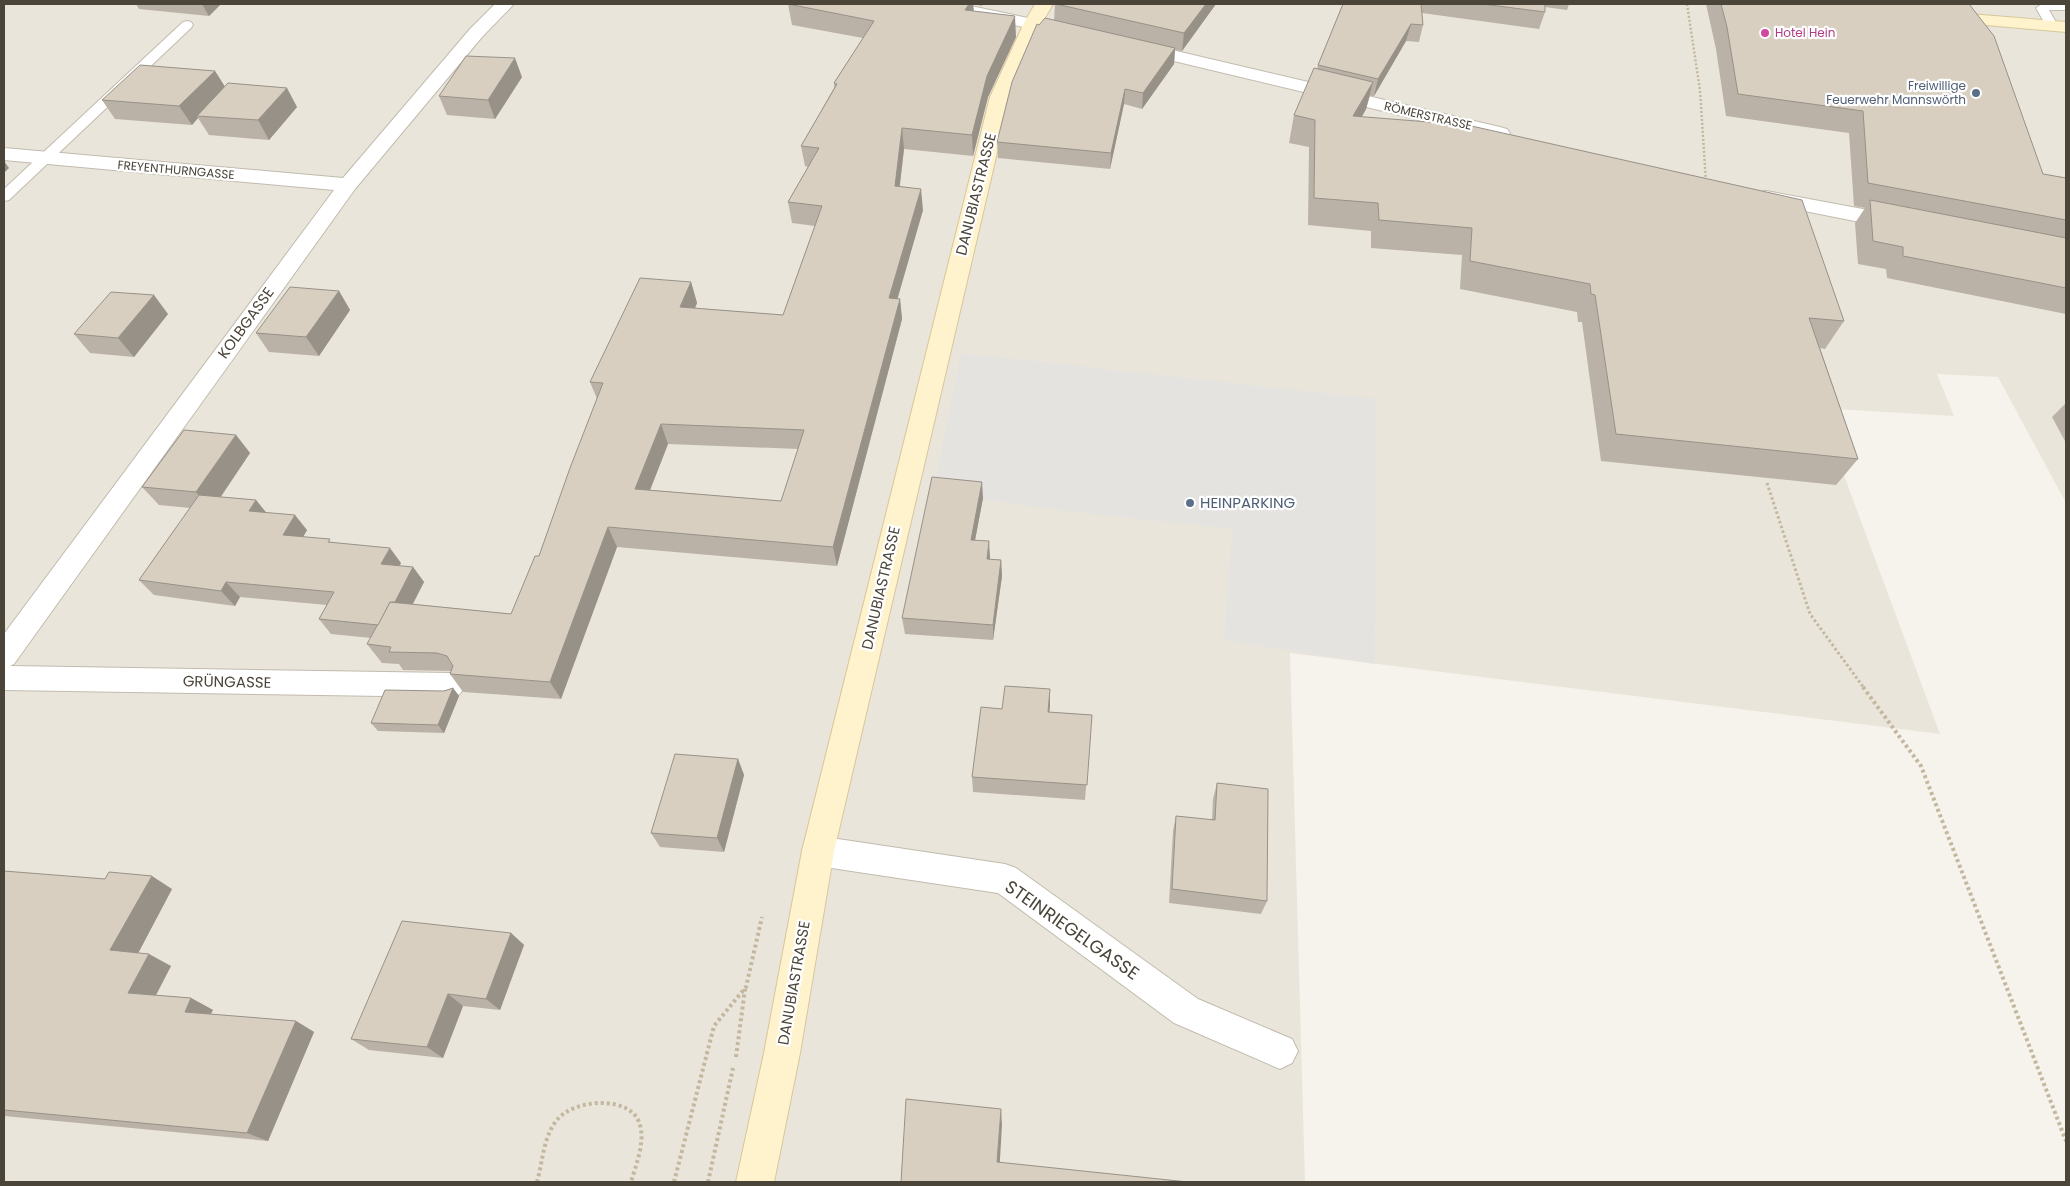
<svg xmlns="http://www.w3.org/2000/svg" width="2070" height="1186" font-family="Poppins,sans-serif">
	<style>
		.residential { fill: #eae5da }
		.parking { fill: #e5e3e0 }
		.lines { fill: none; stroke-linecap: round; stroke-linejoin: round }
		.lane-casing { stroke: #c2bbae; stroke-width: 2 }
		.street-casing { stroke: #c2bbae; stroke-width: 2 }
		.secondary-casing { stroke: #d6c79b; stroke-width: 2 }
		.path-far2 { stroke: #c4b79f; stroke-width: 2.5; stroke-dasharray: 2 2; stroke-linecap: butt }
		.path-far1 { stroke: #c4b79f; stroke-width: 3; stroke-dasharray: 2.5 2.5; stroke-linecap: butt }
		.path { stroke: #c4b79f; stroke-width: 4; stroke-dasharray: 3 3; stroke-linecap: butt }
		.lane { fill: #fff; fill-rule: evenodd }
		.street { fill: #fff; fill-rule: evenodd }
		.secondary { fill: #fff3cd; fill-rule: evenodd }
		.wall { fill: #bab2a6; fill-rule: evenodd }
		.shaded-wall { fill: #979187 }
		.building { fill: #d8cfc1; stroke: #979187; fill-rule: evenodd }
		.hotel-dot { fill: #d1479c; stroke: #fff; stroke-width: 2 }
		.service-dot { fill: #5c6f8a; stroke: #fff; stroke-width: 2 }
		.labels { text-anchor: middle; stroke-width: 4.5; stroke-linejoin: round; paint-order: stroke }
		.far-hotel-label { font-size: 12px; fill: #b23c85; stroke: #fff; text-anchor: start }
		.far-service-label { font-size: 12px; fill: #4e5e75; stroke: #fff; text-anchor: end }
		.far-street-label { font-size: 12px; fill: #4b4439; stroke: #fff }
		.street-label { font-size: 15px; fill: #4b4439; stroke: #fff }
		.service-label { font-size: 15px; fill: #4e5e75; stroke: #fff; text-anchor: start }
		.near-street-label { font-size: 18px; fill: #4b4439; stroke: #fff }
	</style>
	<rect width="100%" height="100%" fill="#f6f3ec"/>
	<!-- residential -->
	<polygon class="residential" points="4,4 2066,4 2066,503 1998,377 1937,374 1954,416 1819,408 1940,734 1290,653 1305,1182 4,1182"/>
	<!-- parking -->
	<polygon class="parking" points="961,353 1376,399 1375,664 1224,640 1232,529 1074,512 933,493"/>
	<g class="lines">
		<!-- lane casing -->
		<g class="lane-casing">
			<g id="lane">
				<polygon points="2042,4 2066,4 2066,10 2049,10 2058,26 2056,29 2052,30 2048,29 2036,8"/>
				<polygon points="187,21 191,22 193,25 191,28 9,200 4,201 4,189 183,22"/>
			</g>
		</g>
		<!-- street casing -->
		<g class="street-casing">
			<g id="street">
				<polygon points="495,4 514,4 482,37 355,189 14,664 10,666 450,673 460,676 465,685 460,694 450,697 4,690 4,634 334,190 4,160 4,148 343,178 470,29"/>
				<polygon points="928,4 961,4 1062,25 1068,26 1071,30 1068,34 1062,35 937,9 931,8"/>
				<polygon points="1138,42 1500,127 1507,129 1510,133 1507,137 1500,139 1132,51 1129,47 1132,43"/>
				<polygon points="1766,191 1895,215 1903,217 1906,222 1903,227 1895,229 1759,202 1756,197 1759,192"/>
				<polygon points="818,836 1005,864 1016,868 1198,999 1292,1039 1298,1051 1292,1063 1280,1069 1174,1023 998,893 818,866 807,862 802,851 807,840"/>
			</g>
		</g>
		<!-- secondary casing -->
		<g class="secondary-casing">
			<g id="secondary">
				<polygon points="1035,4 1053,4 1042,23 1010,97 834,851 800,1053 774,1182 736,1182 764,1053 802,851 990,97 1024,23"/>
				<polygon points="1946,12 2066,22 2066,32 1940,21 1937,17 1940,13"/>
			</g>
		</g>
		<!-- path-far2 -->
		<polyline class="path-far2" points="1687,4 1700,90 1706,182"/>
		<!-- path-far1 -->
		<polyline class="path-far1" points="1767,483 1810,614 1864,688"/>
		<!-- path -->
		<g class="path">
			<polyline points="1863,687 1921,766 2066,1141"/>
			<polyline points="736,1057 745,989"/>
			<path d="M537 1182C543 1161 543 1137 557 1120 573 1099 632 1094 640 1125 645 1143 636 1165 631 1182"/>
			<polyline points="674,1182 714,1026 746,987 762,917"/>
			<polyline points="708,1182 733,1068"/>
		</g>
		<!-- lane -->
		<use href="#lane" class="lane"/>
		<!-- street -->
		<use href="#street" class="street"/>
		<!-- secondary -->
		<use href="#secondary" class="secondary"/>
	</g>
	<!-- wall -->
	<g class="wall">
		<polygon points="136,4 221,4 209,16 139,9"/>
		<path d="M788 4H983L982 6 973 4 974 11 1016 37 988 97 973 156 904 149 900 186 923 210 897 298 900 299 902 319 837 566 617 547 561 699 463 692 450 674 451 671 403 670 399 664 382 663 367 644 371 638 331 634 319 619 327 605 240 597 235 606 154 595 139 580 190 508 159 505 142 487 236 435 250 453 220 497 256 500 266 513 307 530 303 537 332 542 401 563 399 566 413 567 424 582 413 604 511 614 539 556 597 399 590 382 691 282 697 303 695 308 783 315 815 226 792 223 788 202 808 167 805 166 801 146 834 88V83L863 38 792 25ZM668 444 798 449 781 501 650 490Z"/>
		<polygon points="1055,4 1216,4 1182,51 1175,50 1174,64 1142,109 1124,104 1110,169 998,158 997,142 1039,25 1054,20"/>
		<polygon points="1343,4 1569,4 1567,10 1545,7 1545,12 1539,29 1422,13 1423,25 1419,42 1406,41 1374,96 1370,96 1366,109 1362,117 1844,321 1825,349 1820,348 1858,459 1836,485 1601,461 1582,322 1578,322 1577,312 1460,289 1462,255 1371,248 1371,231 1308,225 1309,147 1289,143 1294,115 1317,69 1318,65"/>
		<polygon points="1706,4 1969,4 2043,174 2066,178 2066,314 1887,278 1886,269 1858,264 1855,223 1865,208 1854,206 1849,133 1726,116 1716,49"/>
		<polygon points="215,71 225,87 297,107 269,140 209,135 198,118 192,125 115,119 102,100"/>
		<polygon points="522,77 495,119 447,115 439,96"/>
		<polygon points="339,291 350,310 319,356 269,352 256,333"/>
		<polygon points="168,314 134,357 90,353 74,334"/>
		<polygon points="2066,403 2066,443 2052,417"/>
		<polygon points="983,498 975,540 990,557 990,559 1001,560 1002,576 993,640 905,634 902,618"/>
		<polygon points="453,688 459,696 444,733 378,731 371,723 444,691"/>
		<polygon points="1050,705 1049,712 1092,715 1085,800 973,792 972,777 1002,709"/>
		<polygon points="738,759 744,775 724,852 660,847 651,833"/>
		<polygon points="1217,783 1267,901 1261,914 1169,903 1173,831 1176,816 1212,820 1213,799"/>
		<polygon points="4,871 172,889 138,953 171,966 155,995 191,998 213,1010 210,1014 296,1021 314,1032 268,1141 4,1116"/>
		<polygon points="511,933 524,945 500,1010 463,1006 443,1058 369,1050 351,1039"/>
	</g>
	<!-- shaded-wall -->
	<g class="shaded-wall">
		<polygon points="202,4 221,4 209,16"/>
		<polygon points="969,4 973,4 974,18 965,10"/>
		<polygon points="1206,4 1216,4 1182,51 1184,33"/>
		<polygon points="1015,16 1016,37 988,97 973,156 972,135 987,76"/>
		<polygon points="1411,24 1406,41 1374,96 1378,79"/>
		<polygon points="1175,48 1174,64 1142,109 1143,93"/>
		<polygon points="515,58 522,77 495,119 488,100"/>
		<polygon points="215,71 227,90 197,116 198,118 192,125 179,106"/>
		<polygon points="1373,82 1366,109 1346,144 1353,116"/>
		<polygon points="287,88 297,107 269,140 258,120"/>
		<polygon points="1125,89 1124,104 1110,169 1111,153"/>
		<polygon points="902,128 904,149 897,206 895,186"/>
		<polygon points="4,161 9,168 4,173"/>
		<polygon points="921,189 923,210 892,318 889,298"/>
		<polygon points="691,282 697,303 687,327 680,307"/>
		<polygon points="339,291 350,310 319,356 306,337"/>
		<polygon points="154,295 168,314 134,357 118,338"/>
		<polygon points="900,299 902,319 837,566 833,547"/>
		<polygon points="661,424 668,444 643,508 635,489"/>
		<polygon points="236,435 250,453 212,510 196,492"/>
		<polygon points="982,482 983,498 972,556 971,540"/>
		<polygon points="256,500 269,516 249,511"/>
		<polygon points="295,515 307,530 295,551 283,535"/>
		<polygon points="608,527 617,547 561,699 550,682"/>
		<polygon points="989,541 990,557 988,575 987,559"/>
		<polygon points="390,548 401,563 392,580 381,564"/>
		<polygon points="1001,560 1002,576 993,640 993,625"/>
		<polygon points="413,567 424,582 394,640 382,625"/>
		<polygon points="226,582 240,597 235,606 221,591"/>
		<polygon points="453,688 459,696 444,733 438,725"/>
		<polygon points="1050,689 1050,705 1048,728 1048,712"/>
		<polygon points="738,759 744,775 724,852 717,838"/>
		<polygon points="152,876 172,889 133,963 110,950"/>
		<polygon points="511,933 524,945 500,1010 486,999"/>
		<polygon points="149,954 171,966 151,1005 128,993"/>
		<polygon points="448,994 463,1006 443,1058 427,1047"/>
		<polygon points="191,998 213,1010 206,1023 185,1012"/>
		<polygon points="296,1021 314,1032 268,1141 247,1133"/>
		<polygon points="1001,1109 1002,1125 999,1176 997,1162"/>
	</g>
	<!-- building -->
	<g class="building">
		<path d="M788 4H969L965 10 1015 16 987 76 972 135 902 128 895 186 921 189 889 298 900 299 833 547 608 527 550 682 450 674 453 666 447 656 437 653 389 652 391 647 367 644 390 602 511 614 535 556H539L570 468 603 383 590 382 640 278 691 282 680 307 783 315 822 206 788 202 819 148 801 146 837 84 834 83 874 21ZM661 424 804 430 781 501 635 489Z"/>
		<polygon points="1056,4 1206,4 1184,33"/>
		<polygon points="1343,4 1421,4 1423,25 1411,24 1378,79 1318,65"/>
		<polygon points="1482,4 1545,4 1545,12"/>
		<polygon points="1721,4 1969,4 1994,36 2043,174 2066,178 2066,220 1868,183 1863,111 1738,94 1727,27"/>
		<polygon points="1045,18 1175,48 1143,93 1125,89 1111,153 997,142 1012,82 1037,24 1039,25"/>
		<polygon points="466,56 515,58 488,100 439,96"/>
		<polygon points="140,65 215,71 179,106 102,100"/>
		<polygon points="1314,68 1373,82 1353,116 1467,125 1802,200 1844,321 1809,318 1858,459 1616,434 1595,295 1591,294 1590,284 1470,261 1472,228 1379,220 1378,203 1314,198 1315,120 1294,115"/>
		<polygon points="228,83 287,88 258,120 197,116"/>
		<polygon points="1870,200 2066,238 2066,288 1903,256 1903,247 1873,241"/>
		<polygon points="290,287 339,291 306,337 256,333"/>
		<polygon points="111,292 154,295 118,338 74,334"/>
		<polygon points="184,430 236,435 196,492 142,487"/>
		<polygon points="932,477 982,482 971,540 989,541 987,559 1001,560 993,625 902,618"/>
		<polygon points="199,495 256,500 249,511 295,515 283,535 330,539 328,542 390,548 381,564 413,567 395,602 390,602 378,625 319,619 334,592 226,582 221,591 139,580"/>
		<polygon points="1005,686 1050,689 1048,712 1092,715 1087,785 972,777 981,707 1002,709"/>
		<polygon points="453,688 438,725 371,723 385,690 444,691"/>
		<polygon points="675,754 738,759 717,838 651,833"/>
		<polygon points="1217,783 1268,789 1267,901 1172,889 1176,816 1215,820"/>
		<polygon points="4,871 105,879 109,872 152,876 110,950 149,954 128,993 191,998 185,1012 296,1021 247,1133 4,1110"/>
		<polygon points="402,921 511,933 486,999 448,994 427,1047 351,1039"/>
		<polygon points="906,1099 1001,1109 997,1162 1188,1182 901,1182"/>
	</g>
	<!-- markers -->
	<circle class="hotel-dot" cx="1765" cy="33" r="5"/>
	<g class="service-dot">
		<circle cx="1976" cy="93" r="5"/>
		<circle cx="1190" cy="503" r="5"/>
	</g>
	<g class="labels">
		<!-- far-hotel labels -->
		<g class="far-hotel-label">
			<text x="1775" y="37">Hotel Hein</text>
		</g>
		<!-- far-service labels -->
		<g class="far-service-label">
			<text x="1966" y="90">Freiwillige<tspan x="1966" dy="14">Feuerwehr Mannswörth</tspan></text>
		</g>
		<!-- far-street labels -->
		<g class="far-street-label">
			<text transform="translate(1428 116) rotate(13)" y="4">RÖMERSTRASSE</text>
			<text transform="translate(176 170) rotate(5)" y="4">FREYENTHURNGASSE</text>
		</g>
		<!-- street labels -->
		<g class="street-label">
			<text transform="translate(976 194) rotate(-76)" y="5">DANUBIASTRASSE</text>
			<text transform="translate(246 323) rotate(-54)" y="5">KOLBGASSE</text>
			<text transform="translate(881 588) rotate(-77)" y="5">DANUBIASTRASSE</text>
			<text transform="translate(227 682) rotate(1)" y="5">GRÜNGASSE</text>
			<text transform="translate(794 983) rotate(-80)" y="5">DANUBIASTRASSE</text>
		</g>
		<!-- service labels -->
		<g class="service-label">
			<text x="1200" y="508">HEINPARKING</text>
		</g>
		<!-- near-street labels -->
		<g class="near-street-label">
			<text transform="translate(1072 930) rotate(35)" y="6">STEINRIEGELGASSE</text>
		</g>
	</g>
	<!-- border -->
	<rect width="2070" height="1186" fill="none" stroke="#4b4439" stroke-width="10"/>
</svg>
